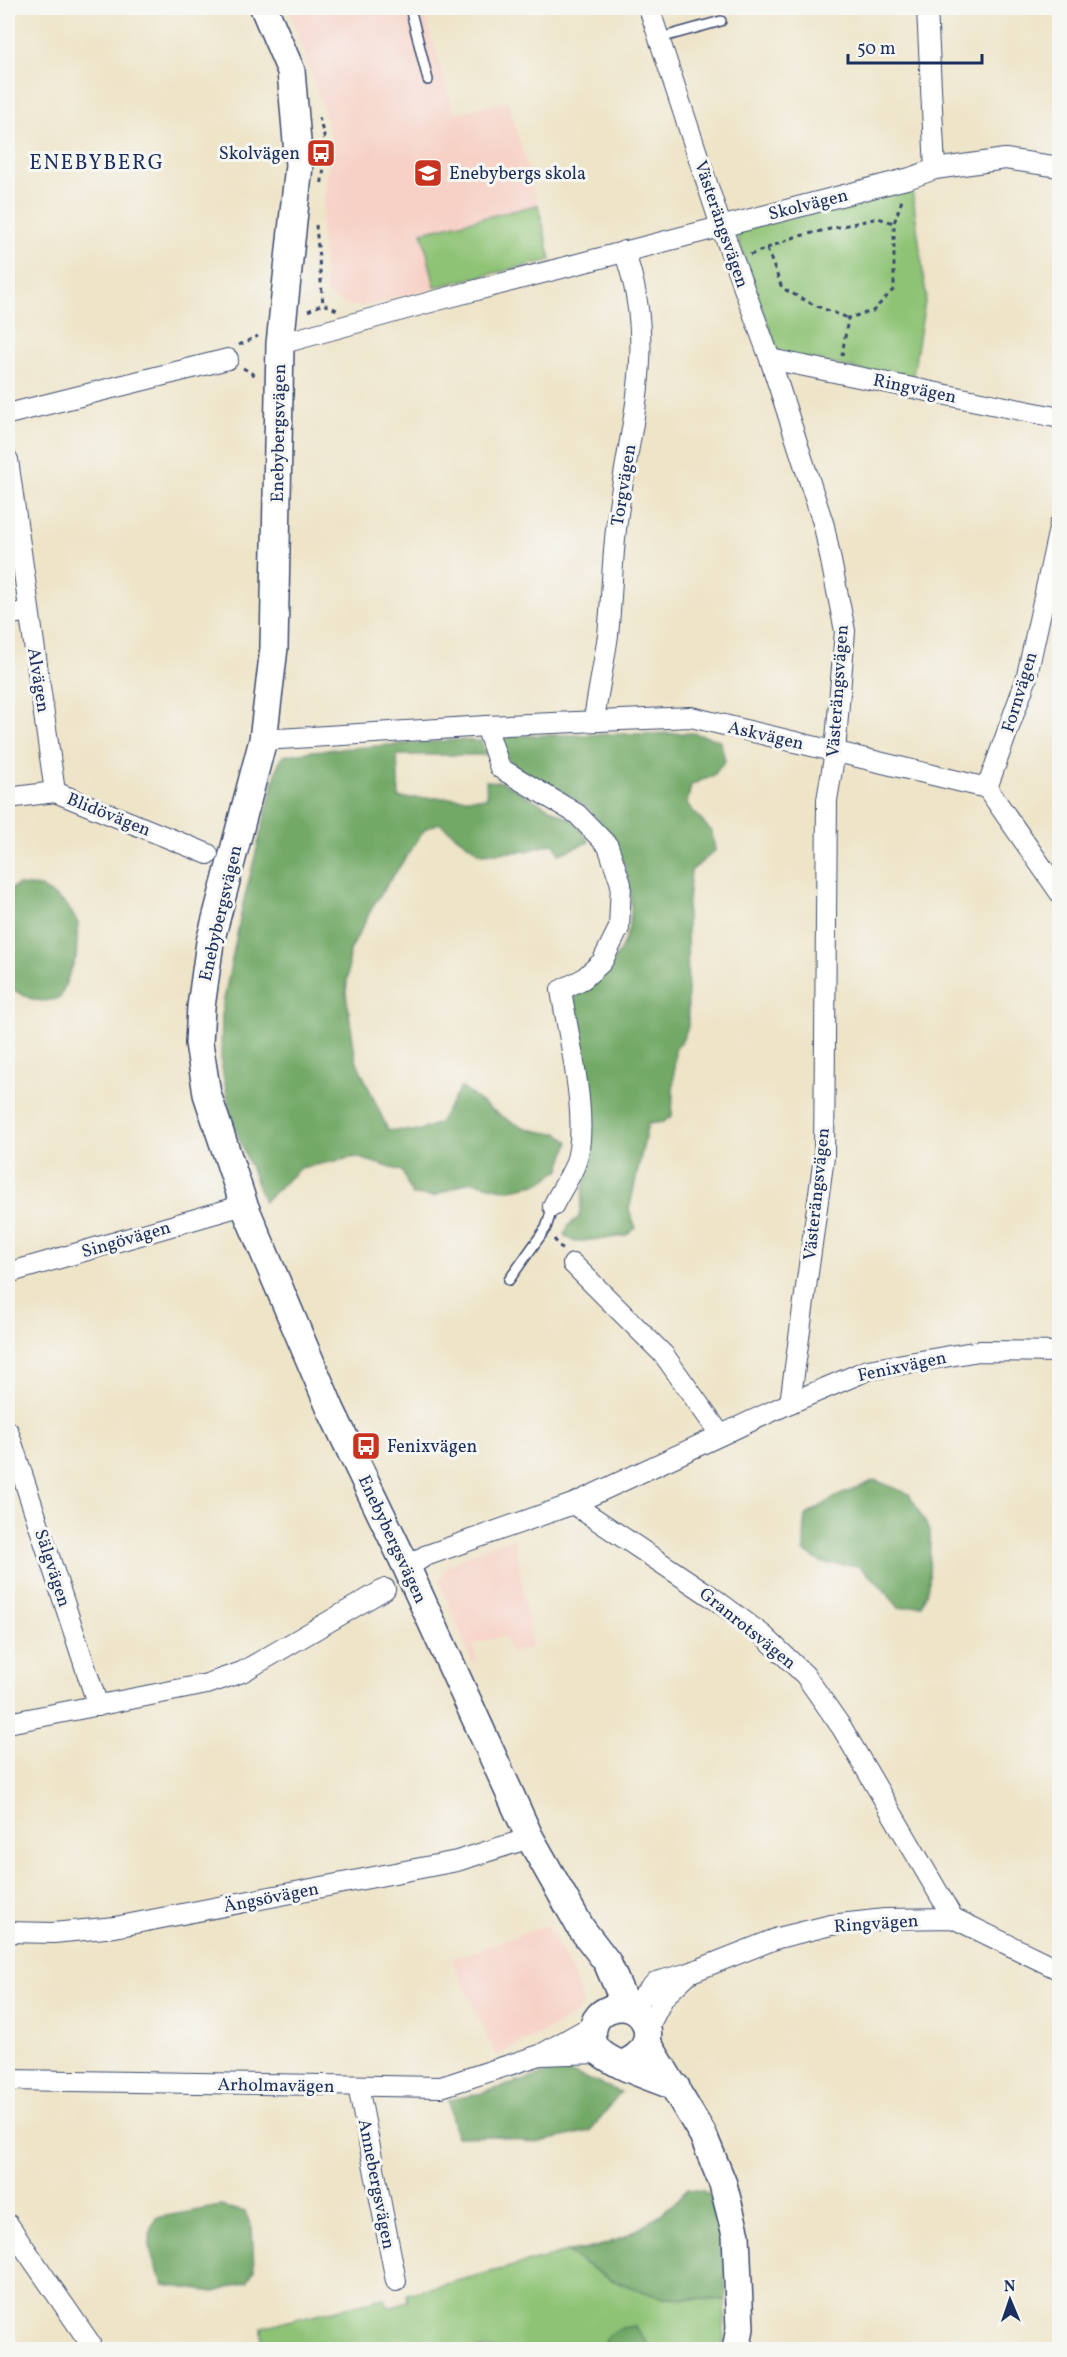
<svg xmlns="http://www.w3.org/2000/svg" width="1067" height="2357" font-family="Vollkorn,serif">
	<style>
		.built { fill: #f7d1c6 }
		.green { fill: #8ec375; stroke: #54796a; stroke-width: 1.5 }
		.forest { fill: #72a966; stroke: #466c62; stroke-width: 1.5 }
		.lines { fill: none; stroke-linecap: round; stroke-linejoin: round }
		.lane-casing { stroke: #3b4a6e; stroke-width: 12 }
		.street-casing { stroke: #3b4a6e; stroke-width: 22 }
		.secondary-casing { stroke: #3b4a6e; stroke-width: 30 }
		.path { stroke: #3b4a6e; stroke-width: 3; stroke-dasharray: 4.5 4.5; stroke-linecap: butt }
		.lane { stroke: #fff; stroke-width: 9 }
		.street { stroke: #fff; stroke-width: 20 }
		.secondary { stroke: #fff; stroke-width: 27 }
		.labels { text-anchor: middle; stroke-width: 6; stroke-linejoin: round; paint-order: stroke }
		.poi-label { font-size: 18px; fill: #1b2f5e; stroke: #f6f6f2; text-anchor: start }
		.street-label { font-size: 18px; fill: #1b2f5e; stroke: #f6f6f2 }
		.quarter-label { font-size: 21px; letter-spacing: 1.5px; fill: #1b2f5e; stroke: #f6f6f2 }
	</style>
	<rect width="100%" height="100%" fill="#f6f6f2"/>
	<filter id="ink" filterUnits="userSpaceOnUse"><feTurbulence type="fractalNoise" baseFrequency=".0167" numOctaves="2"/><feDisplacementMap in="SourceGraphic" scale="12" xChannelSelector="R" yChannelSelector="G"/><feConvolveMatrix kernelMatrix="1 2 1 2 8 2 1 2 1" color-interpolation-filters="sRGB"/></filter>
	<filter id="wash" filterUnits="userSpaceOnUse"><feTurbulence type="fractalNoise" baseFrequency=".008" numOctaves="4" result="noise"/><feDisplacementMap in="SourceGraphic" scale="24" xChannelSelector="R" yChannelSelector="G"/><feGaussianBlur stdDeviation="1.35" result="paint"/><feColorMatrix in="noise" values="0 0 0 0 0 0 0 0 0 0 0 0 0 0 0 0 0 1.4 0 .05"/><feComposite in="paint" operator="in"/></filter>
	<g filter="url(#wash)">
		<rect width="100%" height="100%" fill="#eee4c8"/>
		<!-- built -->
		<g class="built">
			<polygon points="292,8 423,8 454,113 508,101 538,205 551,260 360,307 345,304 326,294 321,227 331,141 321,102 292,18"/>
			<polygon points="515,1538 532,1647 510,1653 505,1636 473,1644 477,1661 472,1662 439,1580 448,1566 483,1548"/>
			<polygon points="547,1925 572,1972 584,2006 576,2014 561,2023 496,2056 452,1959"/>
		</g>
		<!-- green -->
		<g class="green">
			<polygon points="912,189 926,295 912,381 778,352 735,231"/>
			<polygon points="538,205 551,260 435,287 422,232"/>
			<polygon points="567,2252 609,2279 662,2298 726,2300 723,2349 652,2349 634,2326 608,2335 603,2349 262,2349 262,2327 384,2298 389,2307 408,2301 407,2294"/>
		</g>
		<!-- forest -->
		<g class="forest">
			<path d="M693 733 720 740 725 761 714 775 691 785 687 804 712 832 715 851 691 871 687 911 688 1026 684 1037 675 1050 672 1116 663 1122 648 1124 629 1210 636 1228 625 1236 575 1242 564 1235 569 1225 579 1217 593 1124 587 1080 580 1074 574 1028V996C586 985 609 969 617 956 647 905 626 840 583 805 558 784 512 778 500 745L503 736Z"/>
			<path d="M454 740 481 741 486 755H397L399 798H487L486 781 502 782 575 822 589 842 559 854 554 843 527 851 481 854 439 823 425 829 374 904 350 951 346 993 356 1060 388 1130 418 1131 439 1123 461 1087C490 1109 520 1135 559 1133L569 1142 560 1169 540 1183 507 1190 470 1181 435 1196 412 1195 402 1171 356 1157 300 1168 264 1202 232 1120 221 1063 222 1009 243 904 278 765 283 756 312 751Z"/>
			<path d="M18 885 41 887 66 904 78 923 76 957 60 998C35 1005 29 998 8 987V890Z"/>
			<polygon points="875,1480 909,1494 930,1531 929,1585 922,1605 899,1608 880,1585 859,1566 822,1563 804,1551 805,1516 836,1497"/>
			<path d="M558 2070C581 2074 599 2085 621 2092L590 2131 536 2143 498 2136 456 2137 448 2100 482 2093Z"/>
			<path d="M688 2189 703 2191 710 2195C722 2233 725 2261 726 2300L662 2298 609 2279 567 2252C613 2249 658 2222 688 2189Z"/>
			<path d="M220 2206 245 2212 252 2228 254 2270 247 2282 215 2292 164 2285C153 2263 143 2241 156 2218Z"/>
			<polygon points="634,2326 652,2349 603,2349 608,2335 622,2328"/>
		</g>
	</g>
	<g filter="url(#ink)">
		<g class="lines">
			<!-- lane casing -->
			<g class="lane-casing">
				<g id="lane">
					<polyline points="410,8 428,80"/>
					<polyline points="660,38 721,21"/>
					<polyline points="509,1280 546,1228 553,1206"/>
				</g>
			</g>
			<!-- street casing -->
			<g class="street-casing">
				<g id="street">
					<polyline points="649,8 721,226 770,359 824,526 845,631 835,752 827,800 824,1157 790,1403"/>
					<polyline points="927,8 935,169"/>
					<polyline points="280,344 438,300 910,178 935,169 1005,159 1060,167"/>
					<polyline points="770,359 1060,418"/>
					<polyline points="8,414 228,359"/>
					<polyline points="8,460 55,792"/>
					<polyline points="8,615 28,611"/>
					<path d="M594 720C598 692 604 663 608 635 612 597 612 558 617 521 629 425 659 347 624 251"/>
					<path d="M486 726 500 768 577 814 608 846 621 884 619 928 602 962 583 979 561 990C568 1036 591 1123 575 1165 569 1179 560 1192 553 1206"/>
					<polyline points="263,740 486,726 691,717 987,788 1060,893"/>
					<polyline points="987,788 1026,680 1060,524"/>
					<polyline points="8,798 55,792 208,854"/>
					<polyline points="573,1264 664,1355 720,1434"/>
					<polyline points="8,1273 244,1205"/>
					<polyline points="8,1431 98,1706"/>
					<polyline points="573,1504 712,1597 763,1635 805,1675 842,1728 953,1918"/>
					<polyline points="407,1568 425,1556 573,1504 790,1403 868,1370 979,1351 1060,1352"/>
					<polyline points="8,1723 207,1684 242,1672 385,1589"/>
					<polyline points="8,1932 53,1933 115,1927 457,1861 530,1838"/>
					<polyline points="631,2008 656,1982 689,1973 778,1938 831,1925 885,1919 953,1918 1060,1970"/>
					<polyline points="647,2030 664,1997 687,1975"/>
					<polyline points="542,2055 599,2053"/>
					<polyline points="8,2080 441,2087 540,2055 595,2024"/>
					<polyline points="358,2086 396,2281"/>
					<polyline points="8,2224 90,2343"/>
				</g>
			</g>
			<!-- secondary casing -->
			<g class="secondary-casing">
				<g id="secondary">
					<polyline points="264,8 291,71 299,165 280,344 274,648 263,740 210,942 201,1007 199,1043 207,1094 244,1205 331,1410 407,1568 530,1838 581,1928 607,1962 626,2006"/>
					<polyline points="647,2042 703,2135 723,2184 736,2235 740,2328 736,2350"/>
					<path d="M623 2064C667 2047 645 1996 610 2009 604 2011 599 2015 596 2020 592 2028 591 2038 595 2046 603 2062 657 2079 676 2087"/>
				</g>
			</g>
			<!-- path -->
			<g class="path">
				<polyline points="319,117 327,148 321,187"/>
				<polyline points="316,225 323,304"/>
				<polyline points="767,249 782,288 814,305 848,318"/>
				<polyline points="750,255 795,237 878,218 894,223"/>
				<polyline points="308,311 323,304 337,310"/>
				<polyline points="239,345 258,336"/>
				<polyline points="842,356 848,318 873,311 894,289 894,223 903,197"/>
				<polyline points="243,368 258,377"/>
				<polyline points="554,1239 563,1250"/>
			</g>
			<!-- lane -->
			<use href="#lane" class="lane"/>
			<!-- street -->
			<use href="#street" class="street"/>
			<!-- secondary -->
			<use href="#secondary" class="secondary"/>
		</g>
	</g>
	<!-- icons -->
	<defs>
		<g id="bus-square" transform="scale(1.5)"><rect x="-9" y="-9" width="18" height="18" rx="4" fill="#c8321e" stroke="#f6f6f2"/><path d="M-5-6H5V4H4V6H2V4H-2V6H-4V4H-5ZM-3.5-4V0h7V-4ZM-3.5 1.2v1.5H-2V1.2ZM2 1.2v1.5H3.5V1.2Z" fill="#fff"/></g>
		<g id="school-square" transform="scale(1.5)"><rect x="-9" y="-9" width="18" height="18" rx="4" fill="#c8321e" stroke="#f6f6f2"/><path d="M0-5L7-2L0 1L-7-2ZM-4 1L0 2.5L4 1V4Q0 6-4 4Z" fill="#fff"/></g>
	</defs>
	<g fill-rule="evenodd">
		<use href="#bus-square" x="321" y="153"/>
		<use href="#school-square" x="428" y="173"/>
		<use href="#bus-square" x="366" y="1446"/>
	</g>
	<g class="labels">
		<!-- poi labels -->
		<g class="poi-label">
			<text x="300" y="159" text-anchor="end">Skolvägen</text>
			<text x="449" y="179">Enebybergs skola</text>
			<text x="387" y="1452">Fenixvägen</text>
		</g>
		<!-- street labels -->
		<g class="street-label">
			<text transform="translate(808 204) rotate(-14)" y="6">Skolvägen</text>
			<text transform="translate(722 224) rotate(71)" y="6">Västerängsvägen</text>
			<text transform="translate(915 388) rotate(12)" y="6">Ringvägen</text>
			<text transform="translate(278 433) rotate(-89)" y="6">Enebybergsvägen</text>
			<text transform="translate(623 485) rotate(-81)" y="6">Torgvägen</text>
			<text transform="translate(39 680) rotate(81)" y="6">Alvägen</text>
			<text transform="translate(837 691) rotate(-86)" y="6">Västerängsvägen</text>
			<text transform="translate(1019 692) rotate(-73)" y="6">Fornvägen</text>
			<text transform="translate(766 735) rotate(13)" y="6">Askvägen</text>
			<text transform="translate(109 814) rotate(22)" y="6">Blidövägen</text>
			<text transform="translate(220 913) rotate(-77)" y="6">Enebybergsvägen</text>
			<text transform="translate(816 1194) rotate(-84)" y="6">Västerängsvägen</text>
			<text transform="translate(126 1239) rotate(-16)" y="6">Singövägen</text>
			<text transform="translate(902 1366) rotate(-12)" y="6">Fenixvägen</text>
			<text transform="translate(393 1539) rotate(65)" y="6">Enebybergsvägen</text>
			<text transform="translate(53 1568) rotate(72)" y="6">Sälgvägen</text>
			<text transform="translate(748 1628) rotate(39)" y="6">Granrotsvägen</text>
			<text transform="translate(271 1897) rotate(-11)" y="6">Ängsövägen</text>
			<text transform="translate(876 1923) rotate(-4)" y="6">Ringvägen</text>
			<text transform="translate(276 2085) rotate(1)" y="6">Arholmavägen</text>
			<text transform="translate(377 2184) rotate(79)" y="6">Annebergsvägen</text>
		</g>
		<!-- quarter labels -->
		<g class="quarter-label">
			<text x="97" y="169">ENEBYBERG</text>
		</g>
	</g>
	<!-- margin -->
	<rect width="1067" height="2357" fill="none" stroke="#f6f6f2" stroke-width="30"/>
	<!-- north arrow -->
	<g transform="translate(1010 2300) rotate(358)" stroke="#f6f6f2" stroke-width="4.5" paint-order="stroke">
	<path d="M0-4.5L10 22L0 15L-10 22Z" fill="#1b2f5e"/>
	<text y="-9" font-size="16" font-weight="bold" text-anchor="middle" fill="#1b2f5e">N</text>
	</g>
	<!-- scale -->
	<path d="M848 54v9h134v-9" fill="none" stroke="#1b2f5e" stroke-width="3"/>
	<text x="857" y="54" font-size="18" fill="#1b2f5e" stroke="#f6f6f2" stroke-width="4.5" paint-order="stroke">50 m</text>
</svg>
